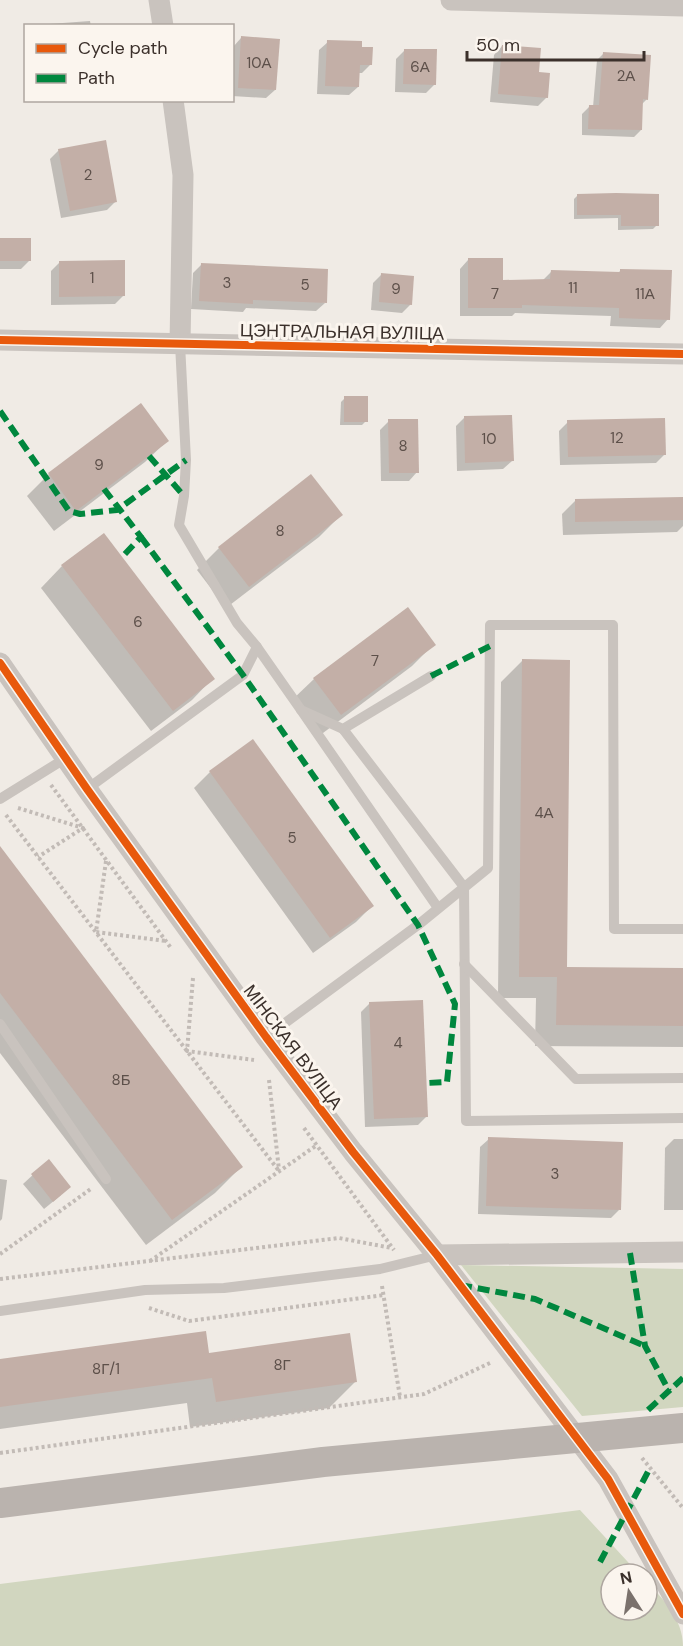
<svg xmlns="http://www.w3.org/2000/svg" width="683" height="1646" font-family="'DM Sans',sans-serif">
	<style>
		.green { fill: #d1d6bf }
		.shadow { fill: #0003 }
		.building { fill: #c3afa7 }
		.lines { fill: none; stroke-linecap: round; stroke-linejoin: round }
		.path { stroke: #c2bbb6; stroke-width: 4; stroke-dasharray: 3 3; stroke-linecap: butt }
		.lane { stroke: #c9c3be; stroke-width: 10 }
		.street { stroke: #c9c3be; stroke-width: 21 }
		.secondary { stroke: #bab3ae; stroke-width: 30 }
		.quiet { stroke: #00873e; stroke-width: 6; stroke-dasharray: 12 6; stroke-linecap: butt }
		.cycleway-casing { stroke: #fbf5ee; stroke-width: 11 }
		.cycleway { stroke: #e8590c; stroke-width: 8 }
		.labels { text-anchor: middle; stroke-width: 6; stroke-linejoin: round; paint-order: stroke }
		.number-label { font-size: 15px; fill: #5d504a }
		.street-label { font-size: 18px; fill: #3b302b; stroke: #fbf5ee }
	</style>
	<rect width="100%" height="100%" fill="#f0ebe5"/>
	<!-- green -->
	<g class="green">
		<polygon points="461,1265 683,1269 683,1407 582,1416"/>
		<path d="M580 1510 639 1574H611V1610H647V1582C664 1600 683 1620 683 1646H0V1584Z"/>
	</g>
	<!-- shadow -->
	<g class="shadow">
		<polygon points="90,21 91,26 48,26 49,24"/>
		<polygon points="241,38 275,90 266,98 232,96 233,47"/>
		<polygon points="328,42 360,48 370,65 362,73 358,73 358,87 349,95 317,94 319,50"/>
		<polygon points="502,46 537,73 547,97 538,106 490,102 494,55"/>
		<polygon points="405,50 435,84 426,93 395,92 396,59"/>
		<polygon points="604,53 647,99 641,105 641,130 634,137 582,135 582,114 589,107 593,107 597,60"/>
		<polygon points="59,150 116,201 107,210 61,218 50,159"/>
		<polygon points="578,195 657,225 653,229 618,230 618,218 574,219 574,199"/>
		<polygon points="0,240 29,261 21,269 0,269"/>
		<polygon points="468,260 501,281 542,281 551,272 618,273 621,270 668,319 660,328 610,326 611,316 515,313 512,316 460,316 460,269"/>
		<polygon points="60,262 124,295 115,304 51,305 51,271"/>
		<polygon points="202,264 325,303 316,311 246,308 243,312 191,309 193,273"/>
		<polygon points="381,275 411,304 402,313 371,310 373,283"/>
		<polygon points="345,398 366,421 362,425 340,425 341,402"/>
		<polygon points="464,418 512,461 503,469 457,471 456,426"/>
		<polygon points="389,421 417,472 409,481 381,481 380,430"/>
		<polygon points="568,422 665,454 656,463 560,465 559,431"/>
		<polygon points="167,441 145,462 54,531 27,496 49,474"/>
		<polygon points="311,477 341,515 319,537 226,608 197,570 219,548"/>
		<polygon points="683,498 683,526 677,532 563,535 562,514 575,501"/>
		<polygon points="62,566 213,678 192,700 151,731 41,588"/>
		<polygon points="434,644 412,666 319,736 292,700 314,679"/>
		<polygon points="522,661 566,968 683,969 683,1047 535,1046 536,998 498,998 501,682"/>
		<polygon points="210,772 372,906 356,922 313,953 194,788"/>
		<polygon points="0,849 241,1167 215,1193 146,1245 0,1053"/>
		<polygon points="370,1003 426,1117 418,1125 365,1127 361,1012"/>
		<polygon points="489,1139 619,1210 611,1218 478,1214 480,1147"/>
		<polygon points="674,1139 683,1139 683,1210 664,1210 665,1148"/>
		<polygon points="48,1161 61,1195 44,1209 23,1184"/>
		<polygon points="0,1179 7,1180 2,1219 0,1221"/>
		<polygon points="208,1355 355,1382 329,1408 190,1427 187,1403 0,1429 0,1361"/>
	</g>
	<!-- building -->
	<g class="building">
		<polygon points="241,36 280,39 276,90 238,88"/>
		<polygon points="327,40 362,41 362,47 373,47 372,65 360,65 359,87 325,86"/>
		<polygon points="502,45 541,48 539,72 550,73 548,98 498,94"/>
		<polygon points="404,49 437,49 436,85 403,84"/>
		<polygon points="603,52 651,55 648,100 643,99 642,130 588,129 589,105 599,105"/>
		<polygon points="106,140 117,202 70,211 58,149"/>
		<polygon points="616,193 659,194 659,226 621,226 621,215 577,215 577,194"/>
		<rect x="0" y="238" width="31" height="23"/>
		<polygon points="468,258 503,258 503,280 550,279 551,270 620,272 620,269 672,270 670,320 619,318 619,308 522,305 522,308 468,308"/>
		<polygon points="125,260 125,296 59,297 59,261"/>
		<polygon points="201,263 328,269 327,303 253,300 253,304 199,301"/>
		<polygon points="381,273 414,276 412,305 379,302"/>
		<rect x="344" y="396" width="24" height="26"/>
		<polygon points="141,403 169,441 76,511 48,473"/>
		<polygon points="512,415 514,461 465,463 464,416"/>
		<polygon points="665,418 666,455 568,457 567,420"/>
		<polygon points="388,419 418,419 419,473 389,473"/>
		<polygon points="311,474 343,515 249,587 218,547"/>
		<polygon points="683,497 683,520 575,522 575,499"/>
		<polygon points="104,533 215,679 173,711 61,565"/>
		<polygon points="408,607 436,645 341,715 313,678"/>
		<polygon points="522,659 570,660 567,967 683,968 683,1026 556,1025 557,977 519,977"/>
		<polygon points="253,739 374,906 330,938 209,771"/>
		<polygon points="0,846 243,1167 172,1220 0,993"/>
		<polygon points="423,1000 428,1117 374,1119 369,1002"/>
		<polygon points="488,1137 623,1142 621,1210 486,1206"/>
		<polygon points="49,1159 71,1187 53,1202 31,1174"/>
		<polygon points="206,1331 209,1353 350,1333 357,1382 216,1402 212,1378 0,1407 0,1359"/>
	</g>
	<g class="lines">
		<!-- path -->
		<g class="path">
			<polyline points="51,785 171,948"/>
			<polyline points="18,808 83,828 38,857"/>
			<polyline points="6,815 279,1171"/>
			<polyline points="106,861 96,932 166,941"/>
			<polyline points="193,978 187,1051 254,1060"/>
			<polyline points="269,1080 279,1170"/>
			<polyline points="304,1128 394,1250"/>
			<polyline points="0,1254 92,1188"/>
			<polyline points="150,1261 317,1145"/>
			<polyline points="0,1279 339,1238 392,1248"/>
			<polyline points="382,1286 400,1397"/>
			<polyline points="149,1308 189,1321 384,1295"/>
			<polyline points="0,1453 424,1394 492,1362"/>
			<polyline points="642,1458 683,1508"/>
		</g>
		<!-- lane -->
		<g class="lane">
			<polyline points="180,344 186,460 184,496 179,525 237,623 257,647 301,710 343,729 431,676"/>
			<polyline points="301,710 438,908"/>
			<polyline points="343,729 464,887 466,1121 683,1118"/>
			<polyline points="87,789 243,675 257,647"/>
			<polyline points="0,799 66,758"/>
			<polyline points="464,964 576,1079 683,1078"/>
			<polyline points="0,1024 106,1179"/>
			<polyline points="266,1037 418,925 488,868 490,625 613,625 614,929 683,929"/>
			<polyline points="0,1311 145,1290 224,1288 380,1269 437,1255"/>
		</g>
		<!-- street -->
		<g class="street">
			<polyline points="159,0 163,26"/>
			<polyline points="451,0 683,6"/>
			<polyline points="173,100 183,175 180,344"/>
			<polyline points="0,340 683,354"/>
			<polyline points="0,663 87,789 266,1037 353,1152 437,1255 608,1479 683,1614"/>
			<polyline points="437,1255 683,1252"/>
		</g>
		<!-- secondary -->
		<polyline class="secondary" points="0,1503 323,1462 683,1428"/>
		<!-- quiet -->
		<g class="quiet">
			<polyline points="0,411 69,511 80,514 117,510 186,460"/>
			<polyline points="149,456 184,496"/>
			<polyline points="104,489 141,537 122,557"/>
			<polyline points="141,537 243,675 418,925 455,1004 447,1082 427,1083"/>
			<polyline points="431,676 490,646"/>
			<polyline points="630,1253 645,1346 669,1391"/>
			<polyline points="460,1285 535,1299 645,1346"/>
			<polyline points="648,1410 683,1378"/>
			<polyline points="600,1562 650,1468"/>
		</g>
		<!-- cycleway casing -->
		<g class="cycleway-casing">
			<g id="cycleway">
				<polyline points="0,340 683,354"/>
				<polyline points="0,663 87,789 266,1037 353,1152 437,1255 608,1479 683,1614"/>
			</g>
		</g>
		<!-- cycleway -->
		<use href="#cycleway" class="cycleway"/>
	</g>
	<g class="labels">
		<!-- number labels -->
		<g class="number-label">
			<text x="259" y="68">10А</text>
			<text x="420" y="72">6А</text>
			<text x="626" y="81">2А</text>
			<text x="88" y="180">2</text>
			<text x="92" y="283">1</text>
			<text x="227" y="288">3</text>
			<text x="305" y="290">5</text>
			<text x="573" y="293">11</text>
			<text x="396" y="294">9</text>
			<text x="495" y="299">7</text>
			<text x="645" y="299">11А</text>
			<text x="617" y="443">12</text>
			<text x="489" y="444">10</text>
			<text x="403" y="451">8</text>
			<text x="99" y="470">9</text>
			<text x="280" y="536">8</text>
			<text x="138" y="627">6</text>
			<text x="375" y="666">7</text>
			<text x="544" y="818">4А</text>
			<text x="292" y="843">5</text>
			<text x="398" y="1048">4</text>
			<text x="121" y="1085">8Б</text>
			<text x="555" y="1179">3</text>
			<text x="282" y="1370">8Г</text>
			<text x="106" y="1374">8Г/1</text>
		</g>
		<!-- street labels -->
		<g class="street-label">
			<text transform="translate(342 332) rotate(1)" y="6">ЦЭНТРАЛЬНАЯ ВУЛІЦА</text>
			<text transform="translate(293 1047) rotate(53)" y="6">МІНСКАЯ ВУЛІЦА</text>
		</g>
	</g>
	<!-- legend -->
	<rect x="24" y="24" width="210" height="78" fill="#fbf5ee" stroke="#aea6a0" stroke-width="1.5"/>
	<rect x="36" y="44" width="30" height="9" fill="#e8590c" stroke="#aea6a0" stroke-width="1.5"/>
	<text x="78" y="54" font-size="18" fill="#3b302b">Cycle path</text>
	<rect x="36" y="74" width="30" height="9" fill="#00873e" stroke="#aea6a0" stroke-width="1.5"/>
	<text x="78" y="84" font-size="18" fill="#3b302b">Path</text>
	<!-- north arrow -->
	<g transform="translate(629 1592) rotate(348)"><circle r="28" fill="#fbf5ee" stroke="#aea6a0" stroke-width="1.5"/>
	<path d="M0-4.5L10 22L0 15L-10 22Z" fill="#7a716c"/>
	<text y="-9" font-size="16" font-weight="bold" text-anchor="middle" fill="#3b302b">N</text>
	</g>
	<!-- scale -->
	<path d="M467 51v9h177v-9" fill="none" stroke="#3b302b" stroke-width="3"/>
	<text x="476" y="51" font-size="18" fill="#3b302b" stroke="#fbf5ee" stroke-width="4.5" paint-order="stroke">50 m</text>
</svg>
